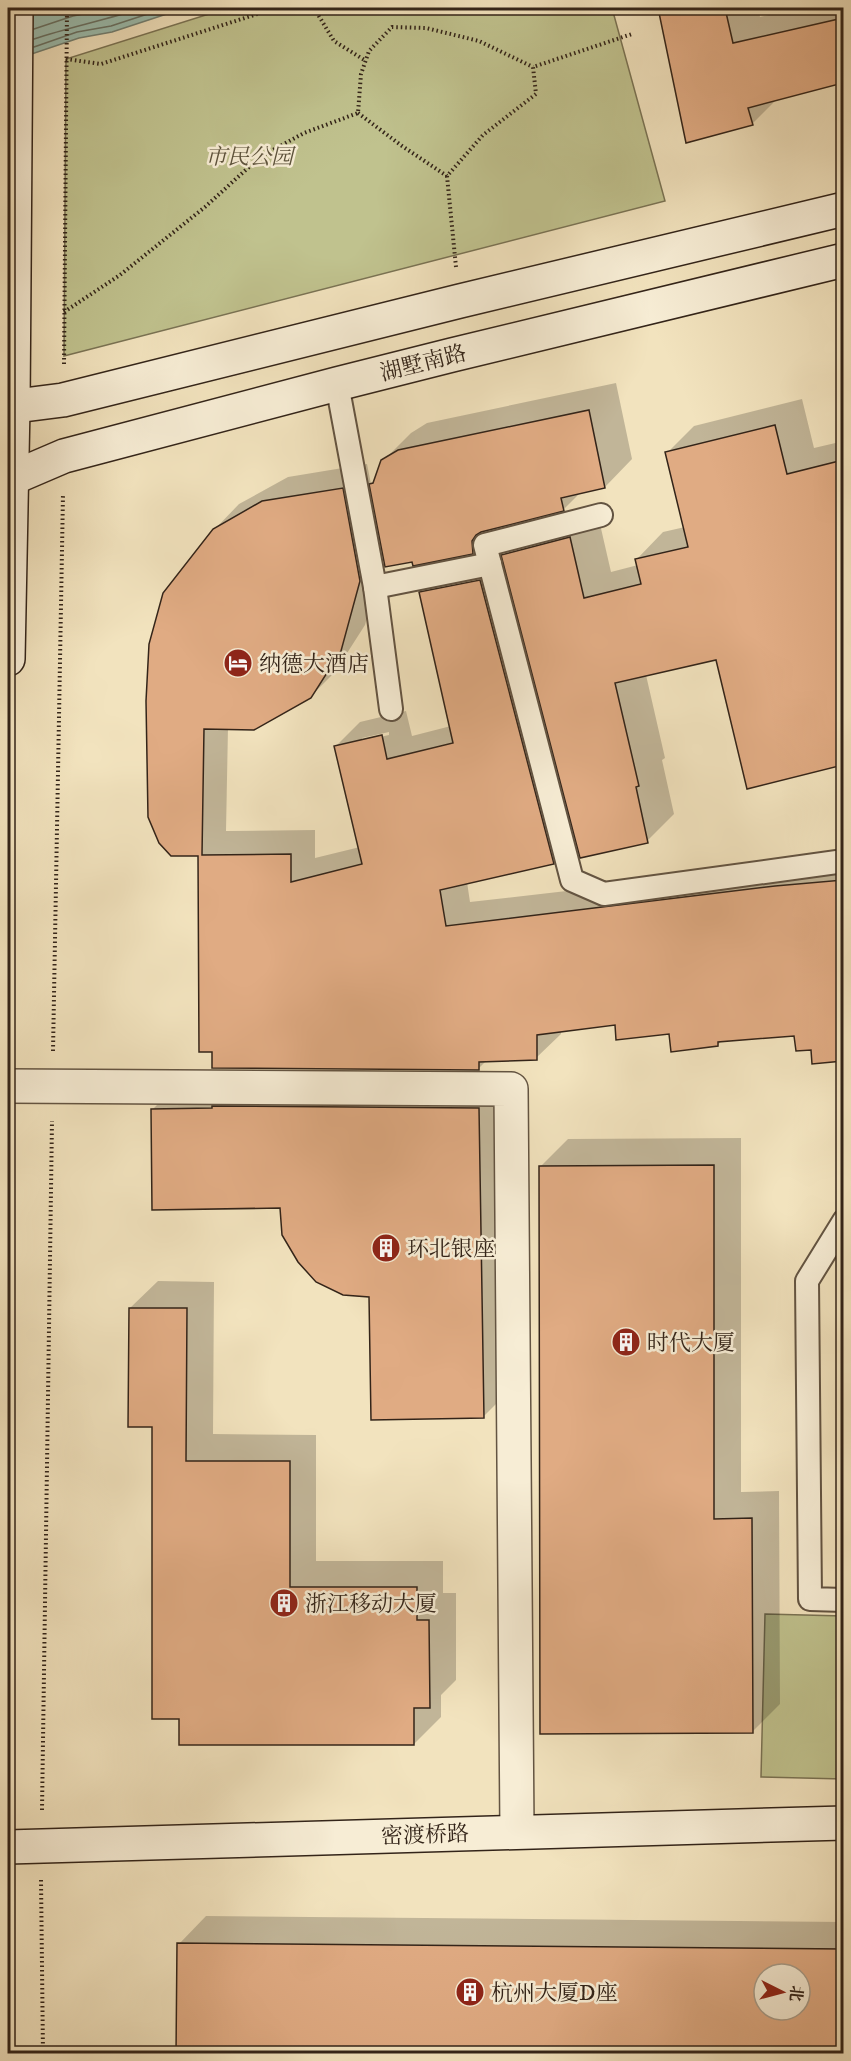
<svg xmlns="http://www.w3.org/2000/svg" width="851" height="2061" font-family="'IM FELL DW Pica','Noto Serif SC',serif">
	<style>
		.green { fill: #c0c28e; stroke: #7a7354; stroke-width: 1.5 }
		.water { fill: #9bbeb0; stroke: #718074; stroke-width: 1.5 }
		.shadow { fill: #0003; fill-rule: evenodd }
		.lines { fill: none; stroke-linecap: round; stroke-linejoin: round }
		.shore { stroke: #677164; stroke-width: 1.5 }
		.building { fill: #e0ab83; stroke: #332419; stroke-width: 1.5; fill-rule: evenodd }
		.lane-casing { stroke: #635442; stroke-width: 26 }
		.street-casing { stroke: #635442; stroke-width: 36 }
		.secondary-casing { stroke: #332419; stroke-width: 36 }
		.path { stroke: #332419; stroke-width: 4; stroke-dasharray: 1.5 3; stroke-linecap: butt }
		.lane { stroke: #f7edd5; stroke-width: 22 }
		.street { stroke: #f7edd5; stroke-width: 33 }
		.secondary { stroke: #f7edd5; stroke-width: 33 }
		.labels { text-anchor: middle; stroke-width: 5; stroke-linejoin: round; paint-order: stroke }
		.park-label { font-size: 22px; font-style: italic; fill: #5d533c; stroke: #f7edd5 }
		.street-label { font-size: 22px; fill: #332419; stroke: #f7edd5 }
		.poi-label { font-size: 22px; fill: #332419; stroke: #f7edd5; text-anchor: start }
	</style>
	<rect width="100%" height="100%" fill="#f2e3be"/>
	<filter id="stains"><feTurbulence type="fractalNoise" baseFrequency=".00333" numOctaves="4"/><feColorMatrix values="0 0 0 0 .2 0 0 0 0 .09 0 0 0 0 .02 0 0 0 .5 -.17"/></filter>
	<radialGradient id="worn" r=".72"><stop offset=".6" stop-color="#630" stop-opacity="0"/><stop offset="1" stop-color="#630" stop-opacity=".3"/></radialGradient>
	<!-- green -->
	<g class="green">
		<polygon points="228,8 612,8 665,201 64,356 66,59"/>
		<polygon points="765,1614 843,1616 843,1779 761,1777"/>
	</g>
	<!-- water -->
	<polygon class="water" points="8,8 185,8 112,32 79,38 8,62"/>
	<!-- shadow -->
	<g class="shadow">
		<polygon points="659,8 758,8 760,17 800,8 844,8 844,81 777,99 752,124 687,141"/>
		<path d="M616 383 632 459 605 487 581 492 564 509 497 528 473 552 413 560 384 554 365 625 335 672 310 697 228 728 226 831 315 830V858L360 847 335 747 360 722 406 711 412 736 451 726 420 593 445 568 503 556 530 528 597 511 611 572 638 565 636 560 663 532 685 527 667 453 694 426 802 399 814 448 844 441V764L748 787 717 658 646 675 665 758 662 760 674 814 647 841 577 839 553 863 467 882 470 902 844 859V1060L814 1062 813 1048 796 1034 722 1040 718 1045 670 1032 616 1023 561 1030V1034L536 1058 487 1060 478 1069 200 855 172 854 214 530 239 504 288 477 367 464 371 484 376 479 383 461 411 433 427 423ZM389 732V735L362 741V738Z"/>
		<polygon points="506,1080 511,1389 484,1416 371,1296 281,1207 153,1109 180,1082"/>
		<polygon points="741,1138 741,1492 779,1491 780,1704 752,1732 540,1167 568,1139"/>
		<polygon points="158,1281 214,1282 213,1434 316,1435 316,1561 443,1561 443,1593 456,1593 456,1680 441,1695 441,1717 414,1744 181,1717 154,1426 130,1308"/>
		<path d="M206 1916 844 1922V2054H178L179 1944ZM764 1974H800V2010H764Z"/>
	</g>
	<g class="lines">
		<!-- shore -->
		<g class="shore">
			<polyline points="34,29 73,16 114,8"/>
			<path d="M34 39C70 27 106 20 142 8"/>
			<polyline points="34,47 77,32 111,26 166,8"/>
		</g>
	</g>
	<!-- building -->
	<g class="building">
		<polygon points="658,8 725,8 733,43 843,18 843,83 748,108 753,125 686,143"/>
		<polygon points="589,410 605,488 561,498 564,511 481,532 476,535 472,541 473,554 413,566 412,562 385,567 369,484 373,483 381,460 398,450"/>
		<polygon points="775,425 787,474 843,460 843,765 747,789 716,660 615,683 639,786 636,787 648,843 580,858 501,555 570,537 584,598 641,584 635,559 688,547 665,452"/>
		<polygon points="343,488 360,581 341,651 311,698 254,730 204,729 202,855 291,854 291,882 362,864 334,746 382,735 387,759 453,743 419,592 480,580 554,864 440,890 446,926 775,886 843,880 843,1061 812,1064 811,1050 796,1051 794,1036 718,1042 718,1046 671,1052 669,1034 616,1040 615,1025 537,1035 537,1060 479,1062 479,1070 212,1068 212,1052 199,1052 198,856 171,856 159,843 148,817 146,701 149,644 163,593 213,529 262,501"/>
		<polygon points="212,1106 479,1108 484,1418 371,1420 369,1297 343,1295 316,1282 298,1262 282,1235 280,1208 152,1210 151,1109 212,1108"/>
		<polygon points="714,1165 714,1519 752,1518 753,1733 540,1734 539,1166"/>
		<polygon points="129,1308 187,1308 186,1461 290,1461 290,1587 417,1587 417,1620 429,1620 430,1708 414,1708 414,1745 179,1745 179,1719 152,1719 152,1427 128,1427"/>
		<path d="M177 1943 843 1949V2054H176ZM764 1974H800V2010H764Z"/>
	</g>
	<g class="lines">
		<!-- lane casing -->
		<g class="lane-casing">
			<g id="lane">
				<polyline points="337,384 375,587 391,709"/>
				<polyline points="601,515 485,545 572,880 604,894 844,861"/>
				<polyline points="375,587 490,564"/>
				<polyline points="844,1221 807,1281 810,1599 844,1600"/>
			</g>
		</g>
		<!-- street casing -->
		<g class="street-casing">
			<polyline id="street" points="8,1086 511,1089 517,1831"/>
		</g>
		<!-- secondary casing -->
		<g class="secondary-casing">
			<g id="secondary">
				<polyline points="8,407 63,400 460,301 844,209"/>
				<polyline points="8,480 64,456 337,384 452,355 844,260"/>
				<polyline points="8,659 13,406 16,8"/>
				<polyline points="8,1847 844,1823"/>
			</g>
		</g>
		<!-- path -->
		<g class="path">
			<polyline points="314,8 334,41 366,61"/>
			<polyline points="66,59 101,64 276,8"/>
			<polyline points="358,113 402,146 447,176"/>
			<polyline points="456,267 447,176 483,135 536,94 533,67 632,34"/>
			<polyline points="64,312 120,275 205,207 260,157 304,133 358,113 361,74 369,51 392,27 426,28 479,41 533,67"/>
			<polyline points="64,364 67,8"/>
			<polyline points="53,1051 63,494"/>
			<polyline points="42,1810 52,1121"/>
			<polyline points="41,1880 43,2054"/>
		</g>
		<!-- lane -->
		<use href="#lane" class="lane"/>
		<!-- street -->
		<use href="#street" class="street"/>
		<!-- secondary -->
		<use href="#secondary" class="secondary"/>
	</g>
	<!-- icons -->
	<defs>
		<g id="hotel-disc" transform="scale(1.5)"><circle r="9.5" fill="#8f2418" stroke="#f7edd5"/><path d="M-6-4.5h1.5V1H6V5H4.5V3h-9V5H-6ZM-4 0a1.8 1.8 0 1 1 3.6 0ZM.5 0V-2.5h3Q6-2.5 6 0Z" fill="#fff"/></g>
		<g id="building-disc" transform="scale(1.5)"><circle r="9.5" fill="#8f2418" stroke="#f7edd5"/><path d="M-4-6H4V6H1V3H-1V6H-4ZM-2.5-4.3h1.7v1.8h-1.7ZM.8-4.3h1.7v1.8H.8ZM-2.5-1h1.7V.8h-1.7ZM.8-1h1.7V.8H.8Z" fill="#fff"/></g>
	</defs>
	<g fill-rule="evenodd">
		<use href="#hotel-disc" x="238" y="663"/>
		<use href="#building-disc" x="386" y="1248"/>
		<use href="#building-disc" x="626" y="1342"/>
		<use href="#building-disc" x="284" y="1603"/>
		<use href="#building-disc" x="470" y="1992"/>
	</g>
	<g class="labels">
		<!-- park labels -->
		<g class="park-label">
			<text x="249" y="164">市民公园</text>
		</g>
		<!-- street labels -->
		<g class="street-label">
			<text transform="translate(423 362) rotate(-14)" y="8">湖墅南路</text>
			<text transform="translate(425 1834) rotate(-2)" y="8">密渡桥路</text>
		</g>
		<!-- poi labels -->
		<g class="poi-label">
			<text x="259" y="671">纳德大酒店</text>
			<text x="407" y="1256">环北银座</text>
			<text x="647" y="1350">时代大厦</text>
			<text x="305" y="1611">浙江移动大厦</text>
			<text x="491" y="2000">杭州大厦D座</text>
		</g>
	</g>
	<!-- margin -->
	<rect width="851" height="2061" fill="none" stroke="#f2e3be" stroke-width="30"/>
	<rect x="9" y="9" width="833" height="2043" fill="none" stroke="#332419" stroke-width="3"/>
	<rect x="15" y="15" width="821" height="2031" fill="none" stroke="#332419" stroke-width="1.5"/>
	<!-- north arrow -->
	<g transform="translate(782 1992) rotate(96)"><circle r="28" fill="#f7edd5" stroke="#a99d8a" stroke-width="1.5"/>
	<path d="M0-4.5L10 22L0 15L-10 22Z" fill="#8f2418"/>
	<text y="-9" font-size="16" font-weight="bold" text-anchor="middle" fill="#332419">北</text>
	</g>
	<rect width="100%" height="100%" filter="url(#stains)"/>
	<rect width="100%" height="100%" fill="url(#worn)"/>
</svg>
